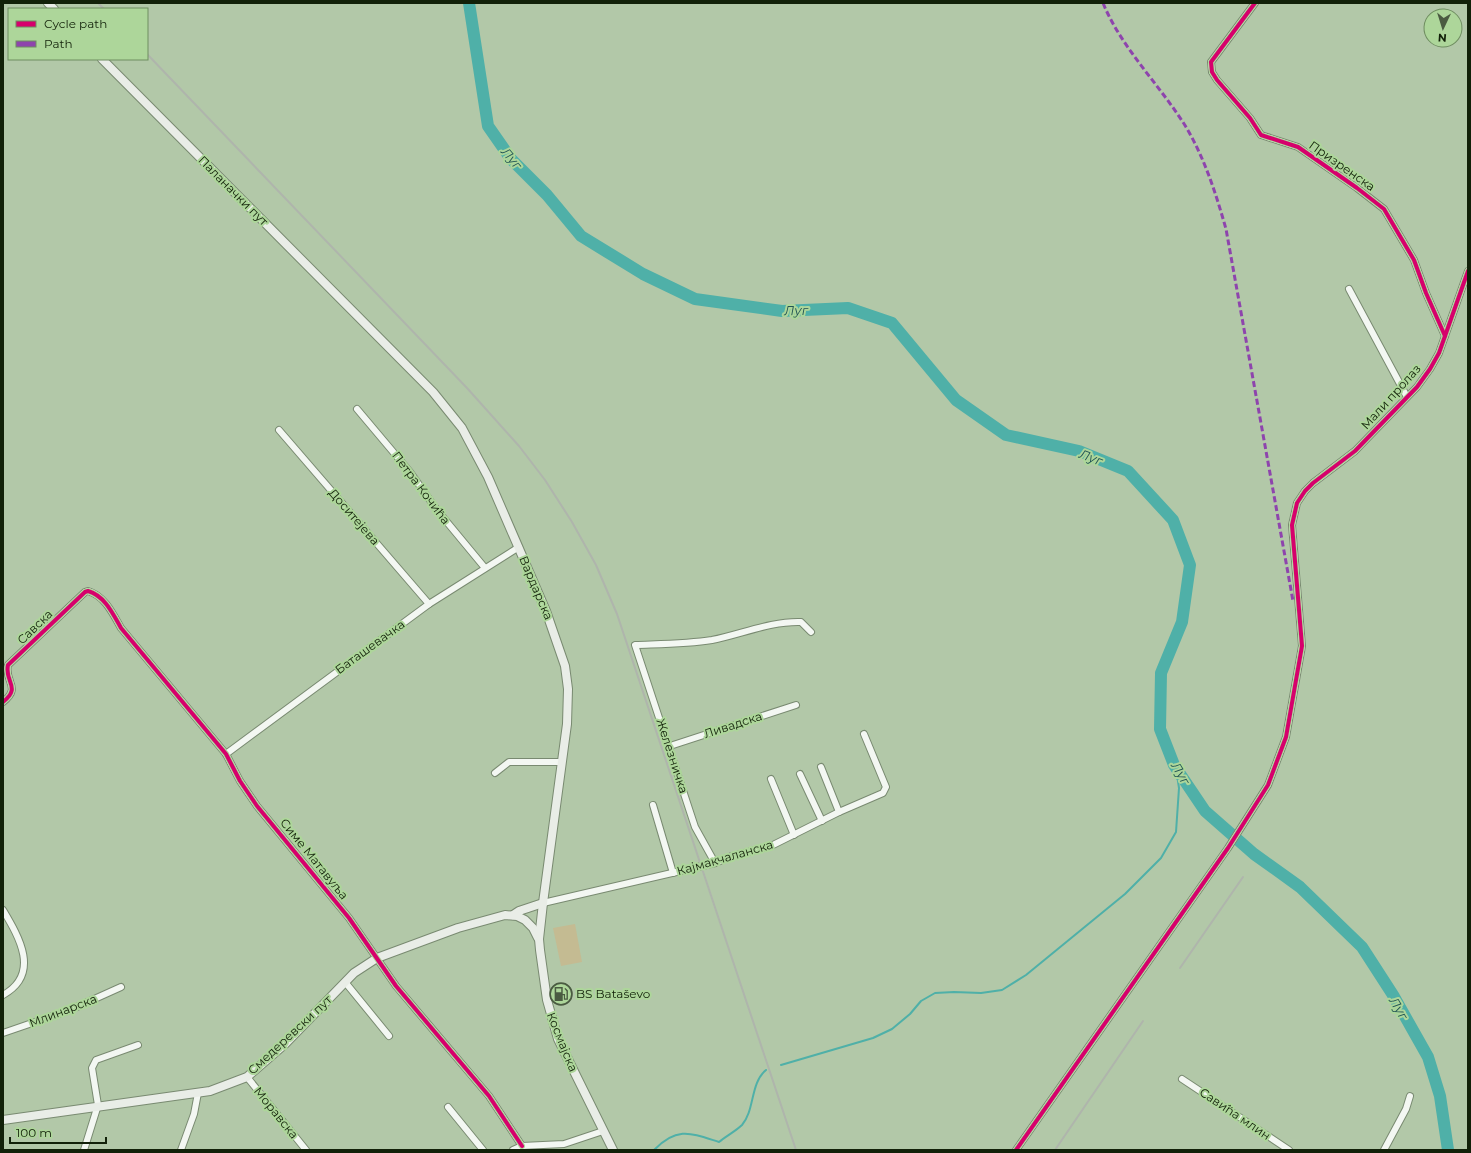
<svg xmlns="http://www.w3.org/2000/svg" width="1471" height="1153" font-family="Montserrat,sans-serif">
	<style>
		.green { fill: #c4bb92 }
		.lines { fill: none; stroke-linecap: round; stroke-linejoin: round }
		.stream { stroke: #4fb0a8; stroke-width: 2 }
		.river { stroke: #4fb0a8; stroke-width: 12 }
		.street-casing { stroke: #798a71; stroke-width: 8 }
		.secondary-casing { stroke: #798a71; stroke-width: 10 }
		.street { stroke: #f3f7f2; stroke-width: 6 }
		.secondary { stroke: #e9ede7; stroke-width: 8 }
		.rail { stroke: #afb5ac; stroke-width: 2 }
		.quiet { stroke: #8e44ad; stroke-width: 3; stroke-dasharray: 6 3; stroke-linecap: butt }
		.cycleway-casing { stroke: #add69a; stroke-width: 6 }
		.cycleway { stroke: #d6006c; stroke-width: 4 }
		.labels { text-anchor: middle; stroke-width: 4; stroke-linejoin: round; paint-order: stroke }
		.street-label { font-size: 12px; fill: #122109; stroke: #add69a }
		.poi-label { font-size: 12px; fill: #122109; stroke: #add69a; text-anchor: start }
		.water-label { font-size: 13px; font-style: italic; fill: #215454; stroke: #add69a }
	</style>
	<rect width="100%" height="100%" fill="#b2c8a8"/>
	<!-- green -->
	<polygon class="green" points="575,924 582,962 561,966 553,928"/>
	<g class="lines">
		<!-- stream -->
		<g class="stream">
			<polyline points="781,1065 873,1038 892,1029 910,1014 921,1001 935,993 954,992 981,993 1002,990 1026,975 1125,894 1161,858 1176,832 1179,788 1176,768"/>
			<path d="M654 1150C677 1126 691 1133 719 1142 726 1136 736 1131 742 1125 755 1110 750 1083 766 1070"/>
		</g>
		<!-- river -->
		<polyline class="river" points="469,3 488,126 511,159 547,195 581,236 643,274 695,299 782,311 848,308 892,323 956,400 1006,435 1079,451 1128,471 1173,520 1190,565 1182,622 1161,673 1160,729 1174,765 1205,811 1254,854 1300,887 1362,947 1393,995 1428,1057 1440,1096 1448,1150"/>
		<!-- street casing -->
		<g class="street-casing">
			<g id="street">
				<polyline points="1255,3 1211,62 1212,72 1217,80 1250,118 1261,135 1298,147 1357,188 1384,209 1414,260 1426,293 1445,336"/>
				<polyline points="1349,289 1407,397"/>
				<polyline points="357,409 410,472 437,510 485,568"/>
				<polyline points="279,430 429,604"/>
				<path d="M3 702C22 687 4 682 8 665L85 592 88 591C105 596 113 614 121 628L226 754 240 781 257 806 349 918 396 986 489 1096 522 1146"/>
				<polyline points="670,746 796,705"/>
				<polyline points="226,754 429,604 519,547"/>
				<polyline points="821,767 839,812"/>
				<polyline points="495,773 509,762 562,762"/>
				<polyline points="800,774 822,821"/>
				<polyline points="771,779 794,835"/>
				<polyline points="653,805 673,873"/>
				<path d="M715 863 695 827 635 645C660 644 687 644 712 640 742 634 771 621 801 622L811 632"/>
				<polyline points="543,903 715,863 732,856 771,846 839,812 883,793 886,787 864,734"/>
				<path d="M3 910C19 937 41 974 3 995"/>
				<polyline points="345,982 389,1036"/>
				<polyline points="3,1033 70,1010 121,987"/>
				<polyline points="247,1077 306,1150"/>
				<polyline points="1182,1079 1289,1150"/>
				<polyline points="448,1107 483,1150"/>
				<polyline points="84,1150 98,1105 92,1068 96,1060 138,1045"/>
				<polyline points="181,1150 194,1114 198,1093"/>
				<polyline points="513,1150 522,1146 564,1144 603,1131"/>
				<polyline points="1016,1150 1228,848 1268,785 1286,737 1302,646 1292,525 1297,503 1305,491 1313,483 1355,451 1417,387 1430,369 1439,353 1468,271"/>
				<polyline points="1384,1150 1406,1109 1410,1096"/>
			</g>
		</g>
		<!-- secondary casing -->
		<g class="secondary-casing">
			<g id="secondary">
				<polyline points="48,3 54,9"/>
				<polyline points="102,59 433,392 462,428 488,477 546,611 565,666 568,689 567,724 543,903 539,939 540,950 547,1000 558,1039 613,1150"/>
				<polyline points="513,915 519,911 543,903"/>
				<polyline points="3,1120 210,1091 247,1077 285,1044 354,973 377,958 458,928 505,915 517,916 525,920 533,928 538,938"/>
			</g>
		</g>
		<!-- street -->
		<use href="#street" class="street"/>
		<!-- secondary -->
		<use href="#secondary" class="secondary"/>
		<!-- rail -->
		<g class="rail">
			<polyline points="98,3 104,9"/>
			<polyline points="147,54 467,388 519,446 545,480 572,522 596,565 617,614 796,1150"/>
			<polyline points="1180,968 1243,877"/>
			<polyline points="1055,1150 1143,1021"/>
		</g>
		<!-- quiet -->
		<path class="quiet" d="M1103 3C1122 49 1160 85 1186 127 1205 159 1216 194 1226 229L1293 601"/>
		<!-- cycleway casing -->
		<g class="cycleway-casing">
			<g id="cycleway">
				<polyline points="1255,3 1211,62 1212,72 1217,80 1250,118 1261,135 1298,147 1357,188 1384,209 1414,260 1426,293 1445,336"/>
				<path d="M3 702C22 687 4 682 8 665L85 592 88 591C105 596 113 614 121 628L226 754 240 781 257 806 349 918 396 986 489 1096 522 1146"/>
				<polyline points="1016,1150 1228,848 1268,785 1286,737 1302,646 1292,525 1297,503 1305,491 1313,483 1355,451 1417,387 1430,369 1439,353 1468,271"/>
			</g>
		</g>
		<!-- cycleway -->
		<use href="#cycleway" class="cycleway"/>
	</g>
	<!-- icons -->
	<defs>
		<g id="fuel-ring" transform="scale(1.15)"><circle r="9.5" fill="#add69a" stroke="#4a5b41" stroke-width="1.5"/><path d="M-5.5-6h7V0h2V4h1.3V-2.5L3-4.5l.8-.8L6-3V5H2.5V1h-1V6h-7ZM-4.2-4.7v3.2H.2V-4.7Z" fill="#4a5b41"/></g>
	</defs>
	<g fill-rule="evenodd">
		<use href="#fuel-ring" x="561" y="994"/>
	</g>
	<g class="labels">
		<!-- street labels -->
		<g class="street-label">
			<text transform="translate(1342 166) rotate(35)" y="4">Призренска</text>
			<text transform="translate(233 191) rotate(45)" y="4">Паланачки пут</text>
			<text transform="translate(1391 397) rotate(-48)" y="4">Мали пролаз</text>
			<text transform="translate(421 488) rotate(53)" y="4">Петра Кочића</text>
			<text transform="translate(354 517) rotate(49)" y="4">Доситејева</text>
			<text transform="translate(536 588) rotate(67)" y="4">Вардарска</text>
			<text transform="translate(35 627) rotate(-44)" y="4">Савска</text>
			<text transform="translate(370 647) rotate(-36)" y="4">Баташевачка</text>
			<text transform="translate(733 725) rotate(-18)" y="4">Ливадска</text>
			<text transform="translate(672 756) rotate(72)" y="4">Железничка</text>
			<text transform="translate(725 858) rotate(-16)" y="4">Кајмакчаланска</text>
			<text transform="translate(314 859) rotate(51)" y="4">Симе Матавуља</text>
			<text transform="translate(63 1011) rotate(-21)" y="4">Млинарска</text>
			<text transform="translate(290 1035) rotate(-43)" y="4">Смедеревски пут</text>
			<text transform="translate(562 1042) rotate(68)" y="4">Космајска</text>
			<text transform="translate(276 1113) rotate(51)" y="4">Моравска</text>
			<text transform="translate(1235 1114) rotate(34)" y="4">Савића млин</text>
		</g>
		<!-- poi labels -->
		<g class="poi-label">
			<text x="576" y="998">BS Bataševo</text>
		</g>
		<!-- water labels -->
		<g class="water-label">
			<text transform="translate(512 158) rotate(50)" y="5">Луг</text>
			<text transform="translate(796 310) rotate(-1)" y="5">Луг</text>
			<text transform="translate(1091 457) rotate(21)" y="5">Луг</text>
			<text transform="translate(1181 773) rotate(59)" y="5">Луг</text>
			<text transform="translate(1399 1008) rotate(59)" y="5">Луг</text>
		</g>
	</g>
	<!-- border -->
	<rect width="1471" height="1153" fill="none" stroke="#122109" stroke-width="8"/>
	<!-- legend -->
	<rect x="8" y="8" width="140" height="52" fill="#add69a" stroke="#6f8e60"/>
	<rect x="16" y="21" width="20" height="6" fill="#d6006c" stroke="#6f8e60"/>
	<text x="44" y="28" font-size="12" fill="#122109">Cycle path</text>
	<rect x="16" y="41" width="20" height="6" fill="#8e44ad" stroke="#6f8e60"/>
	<text x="44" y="48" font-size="12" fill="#122109">Path</text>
	<!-- north arrow -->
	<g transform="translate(1443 28) rotate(184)"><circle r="19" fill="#add69a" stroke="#6f8e60"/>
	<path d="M0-3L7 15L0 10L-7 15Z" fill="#4a5b41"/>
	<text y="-6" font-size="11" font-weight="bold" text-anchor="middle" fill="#122109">N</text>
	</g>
	<!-- scale -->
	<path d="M10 1137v6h96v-6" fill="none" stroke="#122109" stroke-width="2"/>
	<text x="16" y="1137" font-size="12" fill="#122109" stroke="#add69a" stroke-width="3" paint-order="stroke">100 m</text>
</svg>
